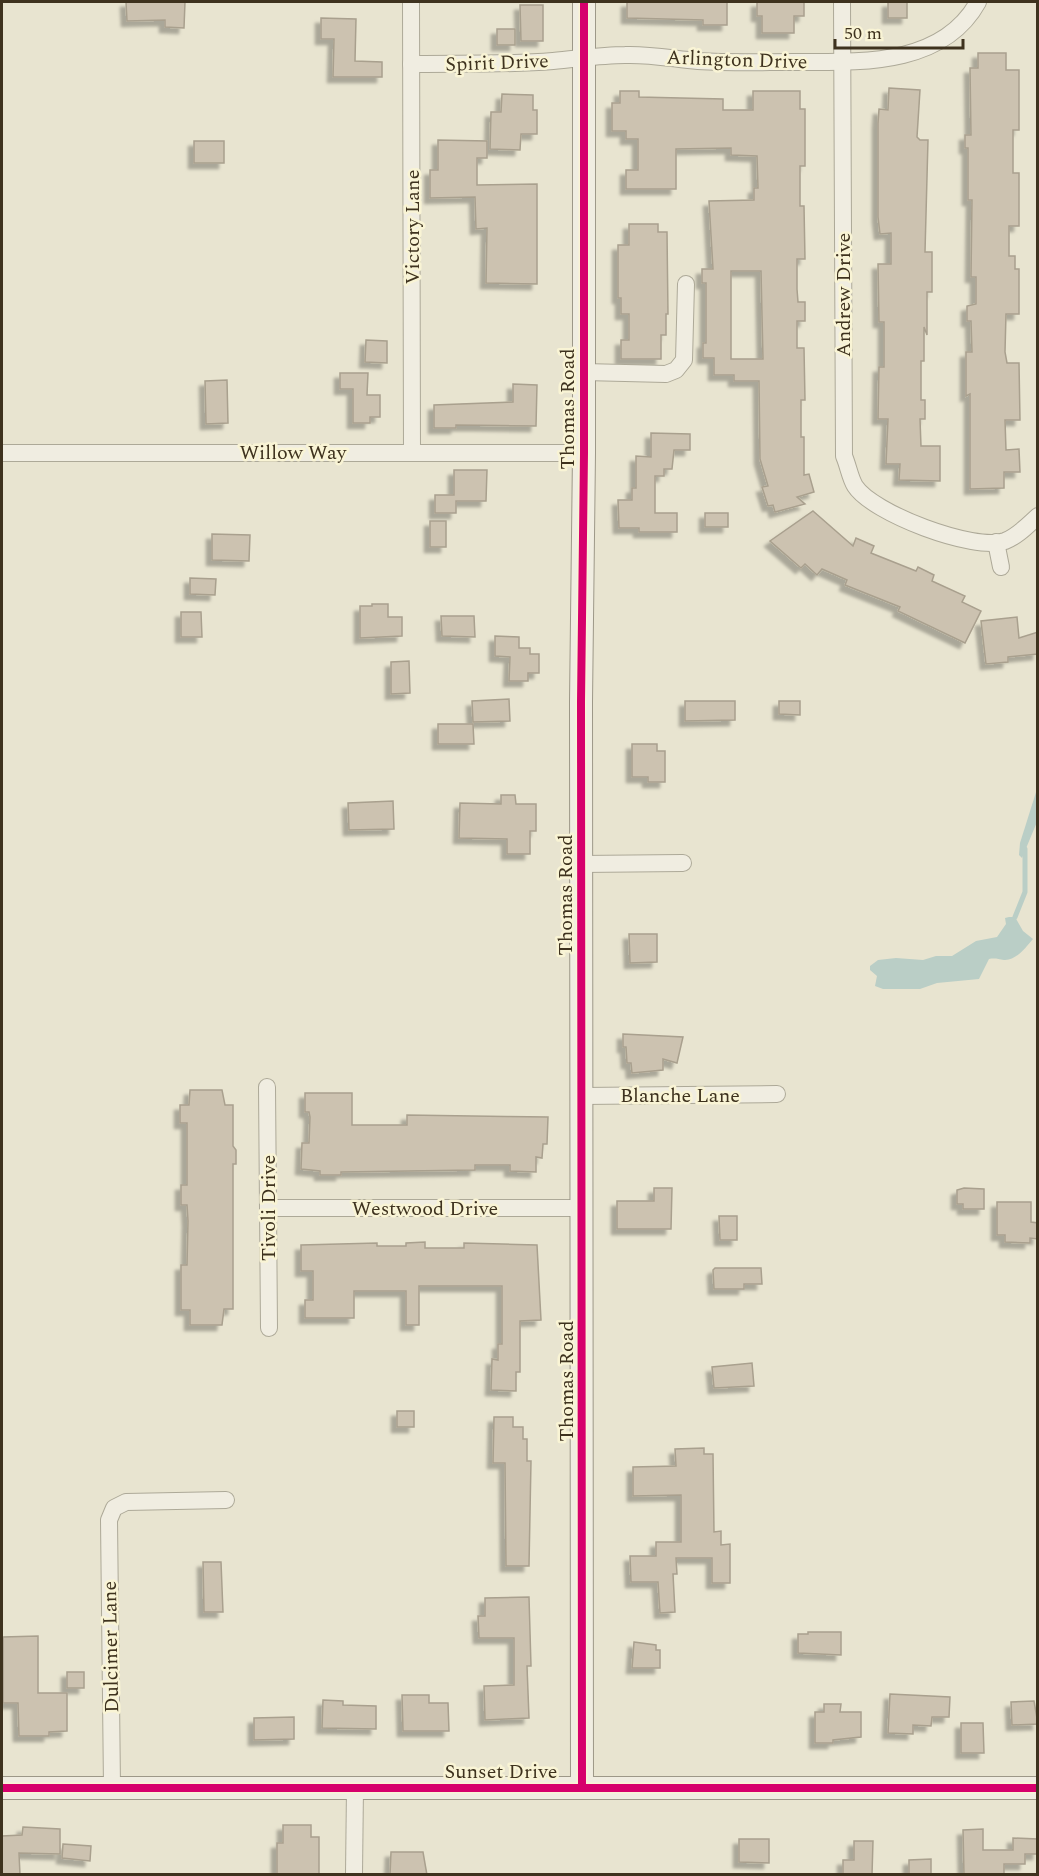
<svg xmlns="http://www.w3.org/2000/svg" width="1039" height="1876" font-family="Spectral,serif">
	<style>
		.water { fill: #bacec6 }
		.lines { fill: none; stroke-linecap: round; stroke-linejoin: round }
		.stream { stroke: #bacec6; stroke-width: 5 }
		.building { fill: #ccc2b0; stroke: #a9a08e; stroke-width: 1.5; fill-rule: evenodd; filter: url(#shadow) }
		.street-casing { stroke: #ada998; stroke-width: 18 }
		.secondary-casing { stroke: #9d9888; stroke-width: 24 }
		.street { stroke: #f0ede1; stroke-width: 16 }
		.secondary { stroke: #f0ede1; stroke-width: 22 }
		.cycleway-casing { stroke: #f9f4d5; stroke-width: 11 }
		.cycleway { stroke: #d6006c; stroke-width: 8 }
		.labels { text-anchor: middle; stroke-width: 5; stroke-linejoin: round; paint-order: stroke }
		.street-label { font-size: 20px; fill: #3e321e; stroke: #f9f4d5 }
	</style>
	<defs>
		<filter id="shadow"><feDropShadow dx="-5.5" dy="5.5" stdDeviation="1.5" flood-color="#0004"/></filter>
	</defs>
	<rect width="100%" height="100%" fill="#e8e4d0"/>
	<!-- water -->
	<g class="water">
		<polygon points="1037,789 1037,822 1022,858 1019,855 1020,843"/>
		<path d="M1009 917H1015L1023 931 1033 939C1026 947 1016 961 1004 960 998 959 995 958 989 959L979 979 937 983 920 989H883L875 986 877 976 870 970V966L878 960 896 958 923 960 936 956H952L976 941 997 937 1006 924 1005 918Z"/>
	</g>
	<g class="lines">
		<!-- stream -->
		<polyline class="stream" points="1015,917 1025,892 1025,849"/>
	</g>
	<!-- building -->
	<g class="building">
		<polygon points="126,2 185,2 184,28 165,27 165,20 127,21"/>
		<polygon points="627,2 727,2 727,25 703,25 703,20 627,18"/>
		<polygon points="757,2 804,2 804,16 794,16 794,33 762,33 762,16 757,16"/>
		<rect x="888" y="2" width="19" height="16"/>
		<polygon points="520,5 543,5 543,41 521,41"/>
		<polygon points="321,18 356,19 355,61 382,62 382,77 333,77 334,39 321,39"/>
		<rect x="497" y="29" width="18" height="16"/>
		<polygon points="978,53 1006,53 1006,70 1019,70 1019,130 1013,130 1013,173 1019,173 1019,226 1009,226 1009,256 1015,256 1015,269 1019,269 1019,314 1006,314 1005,352 1007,363 1019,363 1020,420 1005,420 1006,450 1019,449 1020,472 1004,472 1004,488 970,489 970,394 966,396 966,352 972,352 971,321 967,321 967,306 976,304 976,277 971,277 972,200 968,200 968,148 965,148 965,135 971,135 970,68 978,68"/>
		<polygon points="889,88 920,90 917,137 920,140 928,140 925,252 932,252 932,292 927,292 927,335 924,327 924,361 921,361 921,400 925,400 925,419 920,419 921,446 940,446 940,481 899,480 900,464 886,464 888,419 878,419 879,367 884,367 884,322 879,322 878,264 891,264 891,233 880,234 878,217 878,123 879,109 888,110"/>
		<path d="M620 91H639V97L723 99V110H753V91H800V109H805V166H800V206H804L805 259H797V289L798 302H805V321H797V348H804L805 400H801V437H804V475L809 474 814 492 797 497 805 504 775 512 773 505 768 506 762 487 768 486 760 459 759 381H734V375H714V358H703V343H706V283H702V269H713L709 201 754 200V188H758L757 156 731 155V148L676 149V189H626V170H638V139H626V131H612V103H620ZM731 271H761L763 359H731Z"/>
		<polygon points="502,94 533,95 533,110 537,110 537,134 521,134 520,150 490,149 491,112 501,112"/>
		<polygon points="438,140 487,141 487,158 477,158 477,185 537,184 537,284 486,283 487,228 476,229 475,197 430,198 430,170 438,170"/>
		<rect x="194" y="141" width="30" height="22"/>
		<polygon points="629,224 658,224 658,232 667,232 668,314 666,314 666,335 661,335 661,359 621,359 621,340 629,340 629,314 621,314 621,298 618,298 618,245 629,245"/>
		<polygon points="366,340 387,341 387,363 365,362"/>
		<polygon points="340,373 368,373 367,395 380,395 380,417 370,417 370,423 353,423 353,389 340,389"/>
		<polygon points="227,380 228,423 206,424 205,381"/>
		<polygon points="513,384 537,385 536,426 456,425 456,428 434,428 434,405 513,402"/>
		<polygon points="651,433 690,434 690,450 674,450 672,469 664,469 664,476 655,476 655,513 677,513 677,532 639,532 639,528 619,528 618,500 632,500 632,488 636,488 636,456 651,457"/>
		<polygon points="454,470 487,470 486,501 456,501 456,513 435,513 435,495 454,495"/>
		<polygon points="813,511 853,546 856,538 874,546 871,553 916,571 918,567 934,575 932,581 965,596 962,602 981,611 965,643 898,611 900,607 845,585 847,580 822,569 817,575 805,564 801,568 770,541"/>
		<rect x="705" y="513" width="23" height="14"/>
		<rect x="430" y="521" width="16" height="26"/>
		<polygon points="212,534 250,535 249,561 212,560"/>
		<polygon points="190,578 216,579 215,595 190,594"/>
		<polygon points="372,604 388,604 388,617 402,617 402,636 360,638 360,606 372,606"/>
		<polygon points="181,612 201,612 202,637 181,637"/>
		<polygon points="441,616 474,616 475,637 442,636"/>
		<polygon points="1017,617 1019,638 1038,632 1038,654 1008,657 1008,662 986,664 981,621"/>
		<polygon points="495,636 519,637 519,648 530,648 530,654 539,654 539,673 528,673 528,681 509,681 510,657 495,656"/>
		<polygon points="409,661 410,693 391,694 391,662"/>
		<polygon points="509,699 510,721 473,722 472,701"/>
		<polygon points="685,701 735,701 735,720 685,721"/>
		<polygon points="779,701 800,701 800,715 779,714"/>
		<polygon points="438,724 473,724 474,744 438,744"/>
		<polygon points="632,744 657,744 657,751 665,751 665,782 648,782 648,777 632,777"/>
		<polygon points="501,795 515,795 516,804 536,804 536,831 530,831 530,854 507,854 507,839 459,838 460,803 501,804"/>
		<polygon points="393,801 394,829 349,830 348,803"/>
		<polygon points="629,934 657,934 657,962 630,963"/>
		<polygon points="623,1034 683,1037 677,1063 663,1059 663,1070 632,1073 631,1063 627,1063 626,1047 623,1047"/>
		<polygon points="190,1090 222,1090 225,1105 233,1105 233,1146 236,1150 236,1164 233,1164 233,1309 224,1309 222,1325 190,1325 190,1310 181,1310 181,1265 187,1265 188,1221 187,1205 181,1205 181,1185 187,1185 187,1123 180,1123 180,1105 189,1105"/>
		<polygon points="305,1093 352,1093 352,1125 407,1125 407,1115 548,1117 547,1144 543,1144 542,1158 536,1157 536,1172 510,1171 510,1165 475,1165 475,1170 341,1172 341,1175 320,1175 320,1171 301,1169 302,1143 309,1143 310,1117 309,1112 305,1112"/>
		<polygon points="654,1188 672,1188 671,1229 617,1229 617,1201 654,1201"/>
		<polygon points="964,1188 984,1189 984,1209 963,1209 963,1204 957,1204 957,1190"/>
		<polygon points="997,1202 1031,1202 1031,1222 1038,1223 1038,1239 1030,1238 1030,1243 1005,1242 1005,1235 997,1235"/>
		<polygon points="719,1216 737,1216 737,1240 720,1240"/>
		<polygon points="425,1242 425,1248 464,1248 464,1243 537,1245 541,1320 520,1321 520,1372 516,1372 516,1391 491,1390 492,1359 498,1360 498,1344 502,1344 502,1286 419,1286 419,1325 406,1325 406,1291 354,1291 354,1318 305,1318 305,1300 313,1300 313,1271 301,1271 301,1245 377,1243 377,1246 406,1246 406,1243"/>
		<polygon points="715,1268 761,1268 762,1284 744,1284 744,1289 714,1289 713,1270"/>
		<polygon points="752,1363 754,1386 714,1388 712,1367"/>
		<rect x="397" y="1411" width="17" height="16"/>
		<polygon points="494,1417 513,1417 513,1427 523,1427 523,1439 527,1439 527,1461 531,1461 529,1566 506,1566 505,1463 493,1463"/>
		<polygon points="704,1448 704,1454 713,1454 714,1532 721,1531 721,1545 730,1544 730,1583 712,1583 712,1558 676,1558 677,1574 673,1574 675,1612 660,1613 658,1582 631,1582 630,1556 656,1556 656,1542 681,1542 681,1495 633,1496 633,1467 676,1466 675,1449"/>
		<polygon points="203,1562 221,1562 223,1612 204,1612"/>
		<polygon points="529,1597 531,1666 527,1666 529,1718 485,1720 484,1686 514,1685 514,1638 479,1638 478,1616 485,1616 485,1598"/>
		<polygon points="808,1632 841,1632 841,1655 798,1653 798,1634 808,1634"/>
		<polygon points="38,1636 38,1693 67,1693 67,1731 49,1732 49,1736 19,1736 18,1703 3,1703 3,1637"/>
		<polygon points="634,1642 656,1645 656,1650 660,1650 660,1668 632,1668"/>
		<rect x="67" y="1672" width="17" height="16"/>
		<polygon points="890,1694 950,1697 949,1717 932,1717 931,1726 913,1725 913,1734 888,1733"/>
		<polygon points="402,1695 429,1695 429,1703 448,1703 449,1731 403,1731"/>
		<polygon points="323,1700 343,1701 343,1705 376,1706 376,1729 322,1728"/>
		<polygon points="1034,1701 1038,1724 1012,1725 1011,1702"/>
		<polygon points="824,1704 841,1704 840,1712 861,1712 861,1737 833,1740 833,1743 815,1743 815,1712 824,1712"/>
		<polygon points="294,1717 294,1739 254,1740 254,1718"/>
		<polygon points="961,1723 983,1723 984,1753 961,1753"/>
		<polygon points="283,1825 311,1825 311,1837 319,1837 319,1875 277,1875 277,1843 283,1843"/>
		<polygon points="23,1827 60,1829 60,1854 19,1853 20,1875 2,1875 2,1836 22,1835"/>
		<polygon points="983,1829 983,1850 1013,1850 1013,1838 1038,1839 1038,1854 1025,1854 1025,1864 1004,1864 1004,1875 964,1875 963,1830"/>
		<polygon points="739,1839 769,1839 769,1863 739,1862"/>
		<polygon points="854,1841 873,1841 872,1875 843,1875 843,1860 854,1860"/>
		<polygon points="63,1844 91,1846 90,1861 62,1858"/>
		<polygon points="391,1852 423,1852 427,1875 390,1875"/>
		<polygon points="931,1859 931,1875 909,1875 909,1860"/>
	</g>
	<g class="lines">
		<!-- street casing -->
		<g class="street-casing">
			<g id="street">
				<polyline points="411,2 412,452"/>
				<path d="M842 2 844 456C848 465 850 478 855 486 872 513 974 552 1005 541 1018 536 1028 525 1038 516"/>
				<path d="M411 64C458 63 506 65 553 61 577 59 601 55 625 55 650 54 674 59 698 61 730 63 762 62 794 62 858 62 942 67 978 2"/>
				<polyline points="584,372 666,374 676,370 684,360 686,284"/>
				<polyline points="2,453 584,453"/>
				<polyline points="996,542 1001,567"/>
				<polyline points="581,864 683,863"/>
				<polyline points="267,1087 269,1328"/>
				<polyline points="582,1096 777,1094"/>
				<polyline points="268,1208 582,1208"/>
				<polyline points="112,1787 109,1520 114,1508 126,1502 226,1500"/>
				<polyline points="354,1874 355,1788"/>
			</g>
		</g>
		<!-- secondary casing -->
		<g class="secondary-casing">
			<g id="secondary">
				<polyline points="2,1788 1038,1788"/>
				<polyline points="582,1788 581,702 584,453 584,2"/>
			</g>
		</g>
		<!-- street -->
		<use href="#street" class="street"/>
		<!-- secondary -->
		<use href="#secondary" class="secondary"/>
		<!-- cycleway casing -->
		<g class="cycleway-casing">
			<g id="cycleway">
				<polyline points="2,1788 1038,1788"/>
				<polyline points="582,1788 581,702 584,453 584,2"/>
			</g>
		</g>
		<!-- cycleway -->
		<use href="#cycleway" class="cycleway"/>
	</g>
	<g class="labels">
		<!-- street labels -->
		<g class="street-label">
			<text transform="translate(737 59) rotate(2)" y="7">Arlington Drive</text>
			<text transform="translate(497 62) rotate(-2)" y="7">Spirit Drive</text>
			<text transform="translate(412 227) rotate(-90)" y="7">Victory Lane</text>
			<text transform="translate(843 295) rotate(-90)" y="7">Andrew Drive</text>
			<text transform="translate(567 409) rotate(-90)" y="7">Thomas Road</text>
			<text x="293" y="459">Willow Way</text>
			<text transform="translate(565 895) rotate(-90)" y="7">Thomas Road</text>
			<text x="680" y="1102">Blanche Lane</text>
			<text transform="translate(268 1208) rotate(-90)" y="7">Tivoli Drive</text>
			<text x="425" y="1215">Westwood Drive</text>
			<text transform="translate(566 1381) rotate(-90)" y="7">Thomas Road</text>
			<text transform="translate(110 1647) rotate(-91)" y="7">Dulcimer Lane</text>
			<text x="501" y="1778">Sunset Drive</text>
		</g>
	</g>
	<!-- border -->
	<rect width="1039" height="1876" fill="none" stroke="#3e321e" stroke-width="6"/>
	<!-- scale -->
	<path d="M835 39v9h128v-9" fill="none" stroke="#3e321e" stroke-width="3"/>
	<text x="844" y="39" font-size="18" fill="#3e321e" stroke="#f9f4d5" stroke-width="4.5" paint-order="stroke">50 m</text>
</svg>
